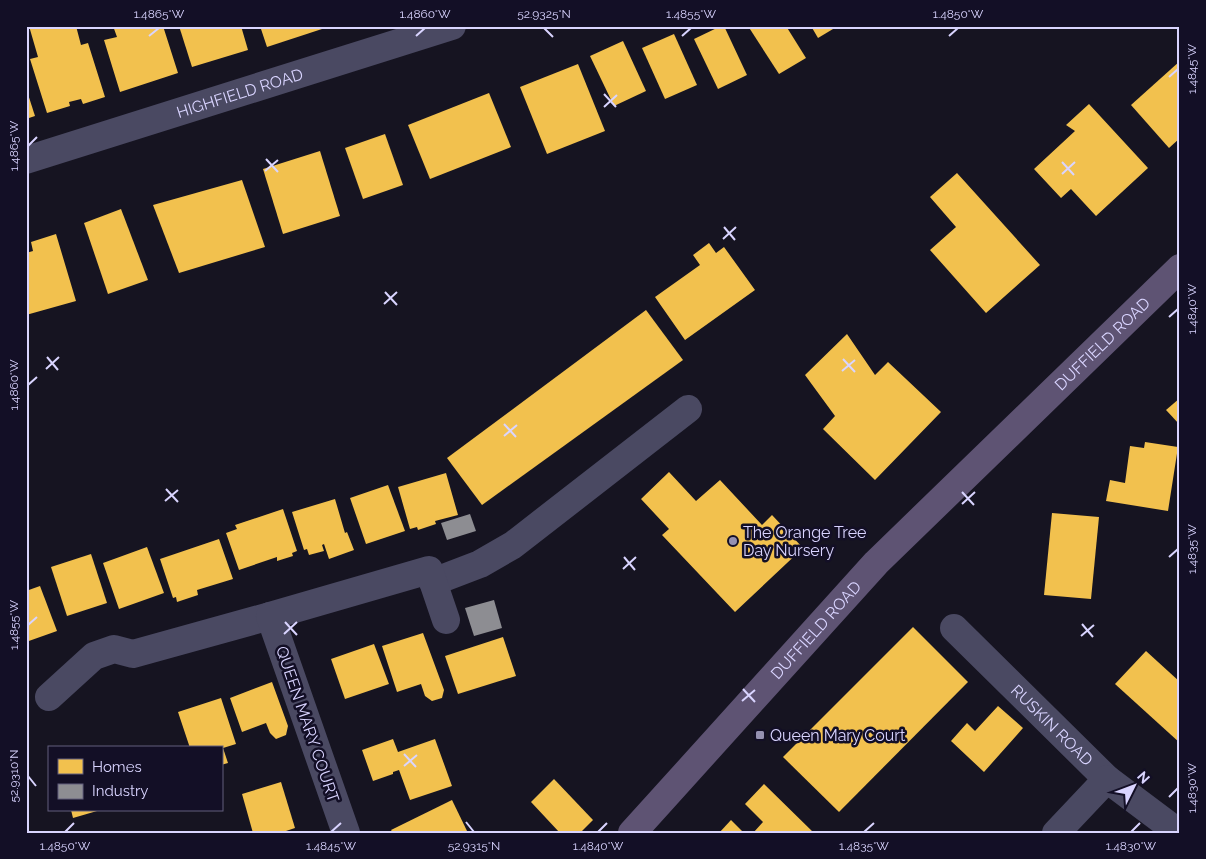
<svg xmlns="http://www.w3.org/2000/svg" width="1206" height="859" font-family="Raleway,sans-serif">
	<style>
		.homes { fill: #f2c14e }
		.industry { fill: #8d8d92 }
		.lines { fill: none; stroke-linecap: round; stroke-linejoin: round }
		.minor { stroke: #4a4962; stroke-width: 28 }
		.major { stroke: #5e5373; stroke-width: 28 }
		.ticks { fill: none; stroke: #d9d4ff; stroke-width: 2 }
		.poi-dot { fill: #9591b1; stroke: #130f26; stroke-width: 2 }
		.labels { text-anchor: middle; stroke-width: 5; stroke-linejoin: round; paint-order: stroke }
		.street-label { font-size: 16px; fill: #d9d4ff; stroke: #130f26 }
		.poi-label { font-size: 16px; fill: #d9d4ff; stroke: #130f26; text-anchor: start }
		.neatline { fill: none; stroke: #d9d4ff; stroke-width: 2 }
		.ticks-label { font-size: 12px; text-anchor: middle; fill: #d9d4ff }
	</style>
	<rect width="100%" height="100%" fill="#161421"/>
	<!-- homes -->
	<g class="homes">
		<polygon points="29,26 76,26 81,45 88,43 105,97 83,104 81,99 69,102 70,106 47,113 30,59 38,57"/>
		<polygon points="113,26 163,26 178,73 120,92 104,40 117,37"/>
		<polygon points="179,26 241,26 248,50 192,67"/>
		<polygon points="260,26 322,26 322,29 267,47"/>
		<polygon points="721,26 724,26 747,75 718,89 694,39"/>
		<polygon points="748,26 786,26 806,58 779,74"/>
		<polygon points="811,26 838,26 818,38"/>
		<polygon points="674,34 697,85 665,99 642,48"/>
		<polygon points="623,41 646,91 614,106 590,56"/>
		<polygon points="1180,61 1180,138 1169,148 1131,105"/>
		<polygon points="578,64 605,131 547,154 520,87"/>
		<polygon points="26,88 35,116 26,119"/>
		<polygon points="489,93 511,147 430,179 408,125"/>
		<polygon points="1089,104 1148,168 1096,216 1071,189 1061,198 1034,169 1075,131 1066,125"/>
		<polygon points="385,134 403,185 363,199 345,148"/>
		<polygon points="320,151 340,216 283,234 263,169"/>
		<polygon points="957,173 1040,265 986,313 930,250 956,227 930,197"/>
		<polygon points="242,180 265,247 179,273 153,205"/>
		<polygon points="121,209 148,280 108,294 84,223"/>
		<polygon points="56,234 76,301 26,315 26,253 33,251 31,242"/>
		<polygon points="709,243 716,253 724,247 755,290 685,340 655,297 700,265 693,255"/>
		<polygon points="646,310 683,360 482,505 447,458"/>
		<polygon points="847,334 875,375 888,362 941,412 875,480 823,429 835,416 805,375"/>
		<polygon points="1180,398 1180,425 1166,410"/>
		<polygon points="1145,442 1178,447 1168,511 1106,501 1110,480 1125,483 1130,446 1144,448"/>
		<polygon points="669,472 696,501 720,480 762,525 772,515 803,548 735,612 662,535 669,529 641,499"/>
		<polygon points="446,473 458,515 435,521 436,524 418,530 417,527 410,529 398,487"/>
		<polygon points="388,485 405,531 366,544 350,498"/>
		<polygon points="335,499 345,533 347,532 354,550 329,559 324,544 322,545 324,551 309,555 307,549 304,550 292,512"/>
		<polygon points="283,509 297,551 292,553 293,556 277,561 277,557 239,570 226,533 237,529 235,525"/>
		<polygon points="1052,513 1099,517 1091,599 1044,595"/>
		<polygon points="219,539 233,579 197,590 198,595 177,602 176,597 173,598 160,559"/>
		<polygon points="147,547 164,593 119,609 103,563"/>
		<polygon points="91,554 107,603 67,616 51,567"/>
		<polygon points="40,586 57,631 26,642 26,591"/>
		<polygon points="913,627 968,682 839,812 783,757"/>
		<polygon points="423,633 444,690 442,698 432,701 425,696 421,684 397,692 382,646"/>
		<polygon points="503,637 516,676 458,694 445,656"/>
		<polygon points="374,644 389,684 345,699 331,659"/>
		<polygon points="1146,651 1180,682 1180,743 1115,684"/>
		<polygon points="272,682 288,726 286,735 276,739 270,733 266,723 242,732 230,698"/>
		<polygon points="221,698 236,744 223,748 228,763 221,765 221,748 190,748 178,712"/>
		<polygon points="998,706 1023,728 984,772 951,741 967,723 975,731"/>
		<polygon points="393,739 398,752 435,739 452,786 410,800 399,770 393,772 393,774 373,781 362,750"/>
		<polygon points="554,779 593,820 580,833 560,833 531,802"/>
		<polygon points="281,782 295,828 280,833 253,833 242,794"/>
		<polygon points="764,784 814,833 753,833 763,822 745,804"/>
		<polygon points="452,800 468,833 393,833 391,830"/>
		<polygon points="71,810 97,810 97,811 73,818"/>
		<polygon points="731,820 744,833 719,833"/>
	</g>
	<!-- industry -->
	<g class="industry">
		<polygon points="470,514 476,531 447,540 441,523"/>
		<polygon points="494,600 502,628 474,636 465,608"/>
	</g>
	<g class="lines">
		<!-- minor -->
		<g class="minor">
			<path id="s1" d="M26 160 452 26"/>
			<polyline points="433,582 480,564 513,545 688,409"/>
			<path id="s2" d="M954 628 1107 779 1179 833"/>
			<polyline points="49,697 94,656 114,649 133,654 270,616"/>
			<polyline points="346,833 270,616 429,570 446,620"/>
			<polyline points="1056,833 1107,779"/>
		</g>
		<!-- major -->
		<path class="major" id="s3" d="M632 833 876 563 1180 268"/>
	</g>
	<!-- ticks -->
	<path class="ticks" d="M544 28 553 37M149 36 159 28M416 36 425 28M682 36 691 28M949 36 958 28M1169 77 1178 69M604 94 616 107M604 107 617 95M28 146 37 137M266 159 278 172M1062 162 1074 175M265 171 278 160M1062 174 1075 162M724 227 735 240M723 239 736 227M385 292 397 305M384 304 397 292M1169 317 1178 309M47 357 58 370M843 359 855 372M46 369 59 357M842 371 855 360M28 385 37 377M504 424 516 437M504 436 517 425M166 489 178 502M962 492 974 505M165 501 178 490M962 504 975 492M624 557 635 570M1169 557 1178 549M623 569 636 557M285 622 297 635M1082 624 1093 637M28 625 37 617M284 634 297 622M1081 636 1094 625M743 689 755 702M742 701 755 690M404 754 416 767M404 766 417 755M28 776 36 786M1169 797 1178 788M466 822 474 832M65 832 74 823M331 832 341 823M598 832 607 823M864 832 874 823M1131 832 1140 823"/>
	<!-- markers -->
	<g class="poi-dot">
		<circle cx="733" cy="541" r="5"/>
		<rect x="755" y="730" width="10" height="10" rx="2.5"/>
	</g>
	<g class="labels">
		<!-- street labels -->
		<g class="street-label">
			<text dy="6" stroke="none"><textPath href="#s1" startOffset="224">HIGHFIELD ROAD</textPath></text>
			<text dy="6" stroke="none"><textPath href="#s3" startOffset="679">DUFFIELD ROAD</textPath></text>
			<text dy="6" stroke="none"><textPath href="#s3" startOffset="274">DUFFIELD ROAD</textPath></text>
			<text transform="translate(308 724) rotate(71)" y="6">QUEEN MARY COURT</text>
			<text dy="6" stroke="none"><textPath href="#s2" startOffset="138">RUSKIN ROAD</textPath></text>
		</g>
		<!-- poi labels -->
		<g class="poi-label">
			<text x="743" y="538">The Orange Tree<tspan x="743" dy="18">Day Nursery</tspan></text>
			<text x="770" y="741">Queen Mary Court</text>
		</g>
	</g>
	<!-- border -->
	<rect width="1206" height="859" fill="none" stroke="#130f26" stroke-width="55"/>
	<!-- legend -->
	<rect x="48" y="746" width="175" height="65" fill="#130f26" stroke="#625e7d"/>
	<rect x="58" y="759" width="25" height="15" fill="#f2c14e" stroke="#625e7d"/>
	<text x="92" y="772" font-size="15" fill="#d9d4ff">Homes</text>
	<rect x="58" y="784" width="25" height="15" fill="#8d8d92" stroke="#625e7d"/>
	<text x="92" y="796" font-size="15" fill="#d9d4ff">Industry</text>
	<!-- north arrow -->
	<g transform="translate(1134 786) rotate(48)" stroke="#130f26" stroke-width="4" paint-order="stroke">
	<path d="M0-4L9 19L0 12L-9 19Z" fill="#d9d4ff"/>
	<text y="-8" font-size="14" font-weight="bold" text-anchor="middle" fill="#d9d4ff">N</text>
	</g>
	<rect x="28" y="28" width="1150" height="804" class="neatline"/>
	<g class="ticks-label">
		<text x="159" y="18">1.4865°W</text>
		<text x="425" y="18">1.4860°W</text>
		<text x="544" y="18">52.9325°N</text>
		<text x="691" y="18">1.4855°W</text>
		<text x="958" y="18">1.4850°W</text>
		<text transform="translate(1192 69) rotate(-90)" y="4">1.4845°W</text>
		<text transform="translate(14 146) rotate(-90)" y="4">1.4865°W</text>
		<text transform="translate(1192 309) rotate(-90)" y="4">1.4840°W</text>
		<text transform="translate(14 385) rotate(-90)" y="4">1.4860°W</text>
		<text transform="translate(1192 549) rotate(-90)" y="4">1.4835°W</text>
		<text transform="translate(14 625) rotate(-90)" y="4">1.4855°W</text>
		<text transform="translate(14 776) rotate(-90)" y="4">52.9310°N</text>
		<text transform="translate(1192 788) rotate(-90)" y="4">1.4830°W</text>
		<text x="65" y="850">1.4850°W</text>
		<text x="331" y="850">1.4845°W</text>
		<text x="474" y="850">52.9315°N</text>
		<text x="598" y="850">1.4840°W</text>
		<text x="864" y="850">1.4835°W</text>
		<text x="1131" y="850">1.4830°W</text>
	</g>
</svg>
